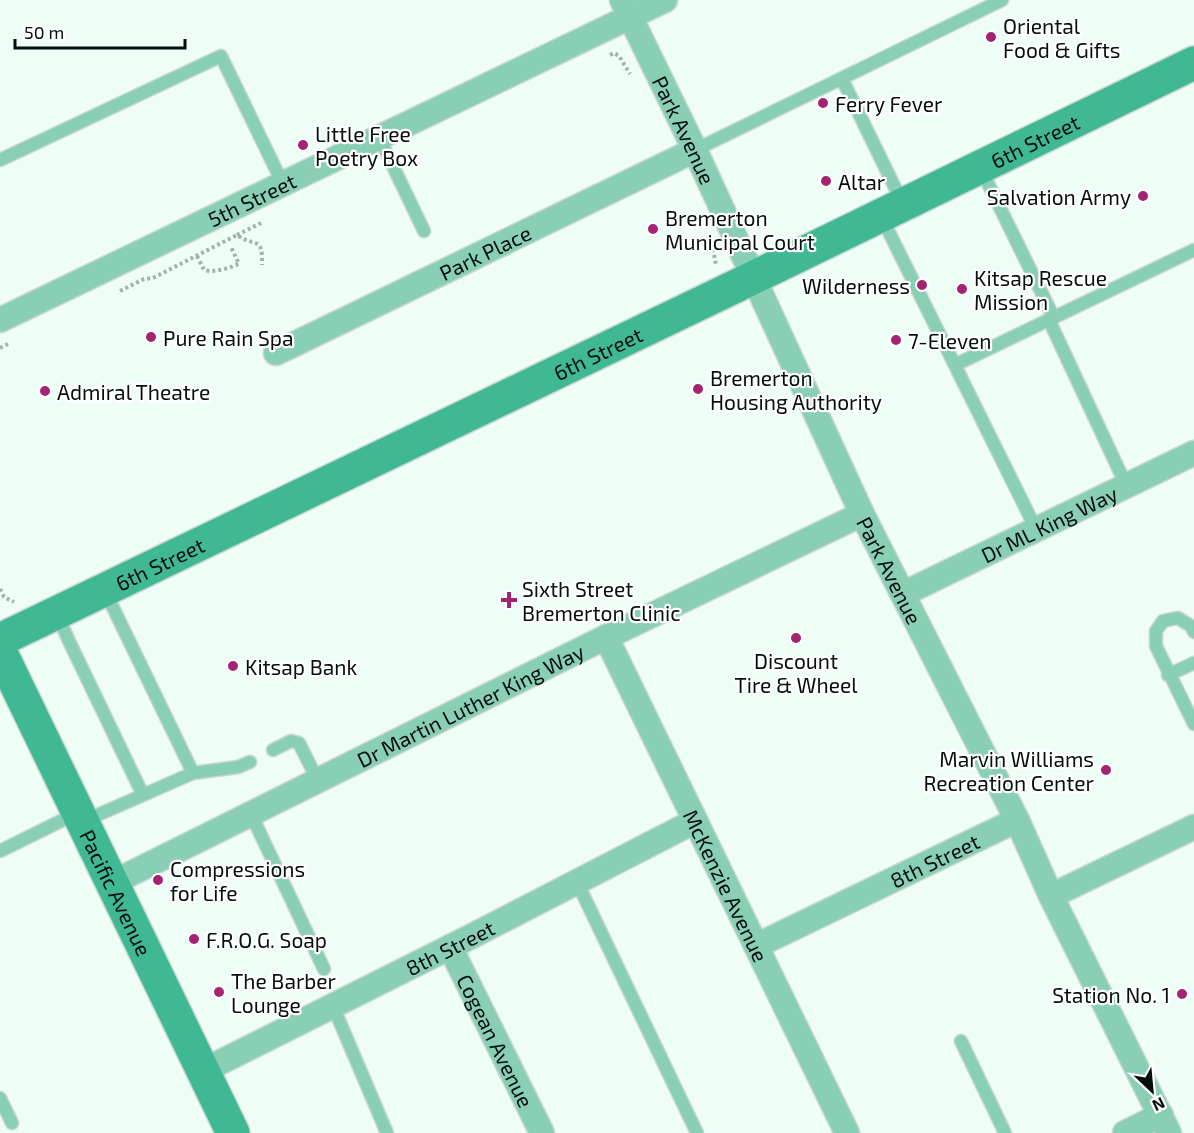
<svg xmlns="http://www.w3.org/2000/svg" width="1194" height="1133" font-family="'Exo 2',sans-serif">
<rect width="100%" height="100%" fill="#eefef7"/>
<g fill="none" stroke-linecap="round" stroke-linejoin="round">
<defs>
<path id="lane" d="M842,79L903,204
M379,137L424,231
M695,150L1002,0
M0,160L221,56L283,184
M981,169L1054,318
M881,216L1036,529
M1049,320L1126,485
M955,365L1194,250
M105,591L193,773
M57,613L68,639L143,795
M1194,632L1191,626L1178,618L1163,621L1156,631V646L1194,724
M1168,675L1194,663
M273,750L291,741L299,743L318,781
M251,814L324,969
M84,821L193,773L238,767L250,762
M0,851L77,813
M577,882L697,1133
M333,1006L387,1133
M961,1041L1005,1133
M0,1098L12,1123"/>
<g id="street">
<path id="s1" d="M622,0L695,150L862,514L1017,820L1051,896L1169,1133"/>
<path id="s2" d="M0,320L665,0"/>
<path id="s3" d="M276,353L695,150"/>
<path id="s4" d="M903,594L1194,453"/>
<path id="s5" d="M606,637L847,1133"/>
<path id="s6" d="M112,883L596,642L862,514"/>
<path d="M1051,896L1194,827"/>
<path id="s7" d="M756,946L1017,820"/>
<path id="s8" d="M450,947L542,1133"/>
<path id="s9" d="M203,1071L474,935L695,821"/>
<path d="M1125,1133L1161,1115"/>
</g>
<g id="secondary">
<path id="s10" d="M0,640L730,289L1194,63"/>
<path id="s11" d="M0,651L233,1133"/>
</g>
</defs>
<use href="#lane" stroke="#c9d8d1" stroke-width="15"/>
<use href="#street" stroke="#c9d8d1" stroke-width="27"/>
<use href="#secondary" stroke="#c9d8d1" stroke-width="36"/>
<path stroke="#a5b2ac" stroke-width="4" stroke-dasharray="3 3" stroke-linecap="butt" d="M610,55L614,53L619,56L630,74
M237,235L263,222
M713,249L716,265
M197,256L204,270C216,273 228,268 239,264L231,247
M120,291L144,279L153,278L237,235C255,248 263,235 262,265
M0,348L10,343
M0,589L4,597L14,602"/>
<use href="#lane" stroke="#89cfb5" stroke-width="12"/>
<use href="#street" stroke="#89cfb5" stroke-width="24"/>
<use href="#secondary" stroke="#3fb893" stroke-width="33"/>
</g>
<g fill="#a52472" stroke="#fff" stroke-width="2">
<circle cx="991" cy="37" r="6"/>
<circle cx="823" cy="103" r="6"/>
<circle cx="303" cy="145" r="6"/>
<circle cx="826" cy="181" r="6"/>
<circle cx="1143" cy="196" r="6"/>
<circle cx="653" cy="229" r="6"/>
<circle cx="922" cy="285" r="6"/>
<circle cx="962" cy="289" r="6"/>
<circle cx="151" cy="337" r="6"/>
<circle cx="896" cy="340" r="6"/>
<circle cx="698" cy="389" r="6"/>
<circle cx="45" cy="391" r="6"/>
<path d="M506 591h6v6h6v6h-6v6h-6v-6h-6v-6h6z"/>
<circle cx="796" cy="638" r="6"/>
<circle cx="233" cy="666" r="6"/>
<circle cx="1106" cy="770" r="6"/>
<circle cx="158" cy="880" r="6"/>
<circle cx="194" cy="939" r="6"/>
<circle cx="219" cy="992" r="6"/>
<circle cx="1182" cy="994" r="6"/>
</g>
<g text-anchor="middle" dominant-baseline="central" stroke-width="4.5" stroke-linejoin="round" paint-order="stroke">
<g font-size="21" fill="#050e0a" stroke="#fff" text-anchor="start">
<text x="1003" y="25">Oriental<tspan x="1003" dy="24">Food &amp; Gifts</tspan></text>
<text x="835" y="103">Ferry Fever</text>
<text x="315" y="133">Little Free<tspan x="315" dy="24">Poetry Box</tspan></text>
<text x="838" y="181">Altar</text>
<text x="1131" y="196" text-anchor="end">Salvation Army</text>
<text x="665" y="217">Bremerton<tspan x="665" dy="24">Municipal Court</tspan></text>
<text x="974" y="277">Kitsap Rescue<tspan x="974" dy="24">Mission</tspan></text>
<text x="910" y="285" text-anchor="end">Wilderness</text>
<text x="163" y="337">Pure Rain Spa</text>
<text x="908" y="340">7-Eleven</text>
<text x="710" y="377">Bremerton<tspan x="710" dy="24">Housing Authority</tspan></text>
<text x="57" y="391">Admiral Theatre</text>
<text x="522" y="588">Sixth Street<tspan x="522" dy="24">Bremerton Clinic</tspan></text>
<text x="796" y="660" text-anchor="middle">Discount<tspan x="796" dy="24">Tire &amp; Wheel</tspan></text>
<text x="245" y="666">Kitsap Bank</text>
<text x="1094" y="758" text-anchor="end">Marvin Williams<tspan x="1094" dy="24">Recreation Center</tspan></text>
<text x="170" y="868">Compressions<tspan x="170" dy="24">for Life</tspan></text>
<text x="206" y="939">F.R.O.G. Soap</text>
<text x="231" y="980">The Barber<tspan x="231" dy="24">Lounge</tspan></text>
<text x="1170" y="994" text-anchor="end">Station No. 1</text>
</g>
<g font-size="21" fill="#050e0a" stroke="#fff">
<text stroke="none"><textPath href="#s1" startOffset="144">Park Avenue</textPath></text>
<text stroke="none"><textPath href="#s10" startOffset="1149">6th Street</textPath></text>
<text stroke="none"><textPath href="#s2" startOffset="279">5th Street</textPath></text>
<text stroke="none"><textPath href="#s3" startOffset="232">Park Place</textPath></text>
<text stroke="none"><textPath href="#s10" startOffset="663">6th Street</textPath></text>
<text stroke="none"><textPath href="#s4" startOffset="162">Dr ML King Way</textPath></text>
<text stroke="none"><textPath href="#s10" startOffset="177">6th Street</textPath></text>
<text stroke="none"><textPath href="#s1" startOffset="630">Park Avenue</textPath></text>
<text stroke="none"><textPath href="#s6" startOffset="400">Dr Martin Luther King Way</textPath></text>
<text stroke="none"><textPath href="#s7" startOffset="198">8th Street</textPath></text>
<text stroke="none"><textPath href="#s5" startOffset="276">McKenzie Avenue</textPath></text>
<text stroke="none"><textPath href="#s11" startOffset="268">Pacific Avenue</textPath></text>
<text stroke="none"><textPath href="#s9" startOffset="276">8th Street</textPath></text>
<text stroke="none"><textPath href="#s8" startOffset="104">Cogean Avenue</textPath></text>
</g>
</g>
<g transform="translate(1152 1091) rotate(154)" stroke="#ffffff" stroke-width="4.5" paint-order="stroke">
<path d="M0-4.5L10 22L0 15L-10 22Z" fill="#050e0a"/>
<text y="-9" font-size="16" font-weight="bold" text-anchor="middle" fill="#050e0a">N</text>
</g>
<path d="M15 39v9h170v-9" fill="none" stroke="#050e0a" stroke-width="3"/>
<text x="24" y="39" font-size="18" fill="#050e0a" stroke="#ffffff" stroke-width="4.5" paint-order="stroke">50 m</text>
</svg>
